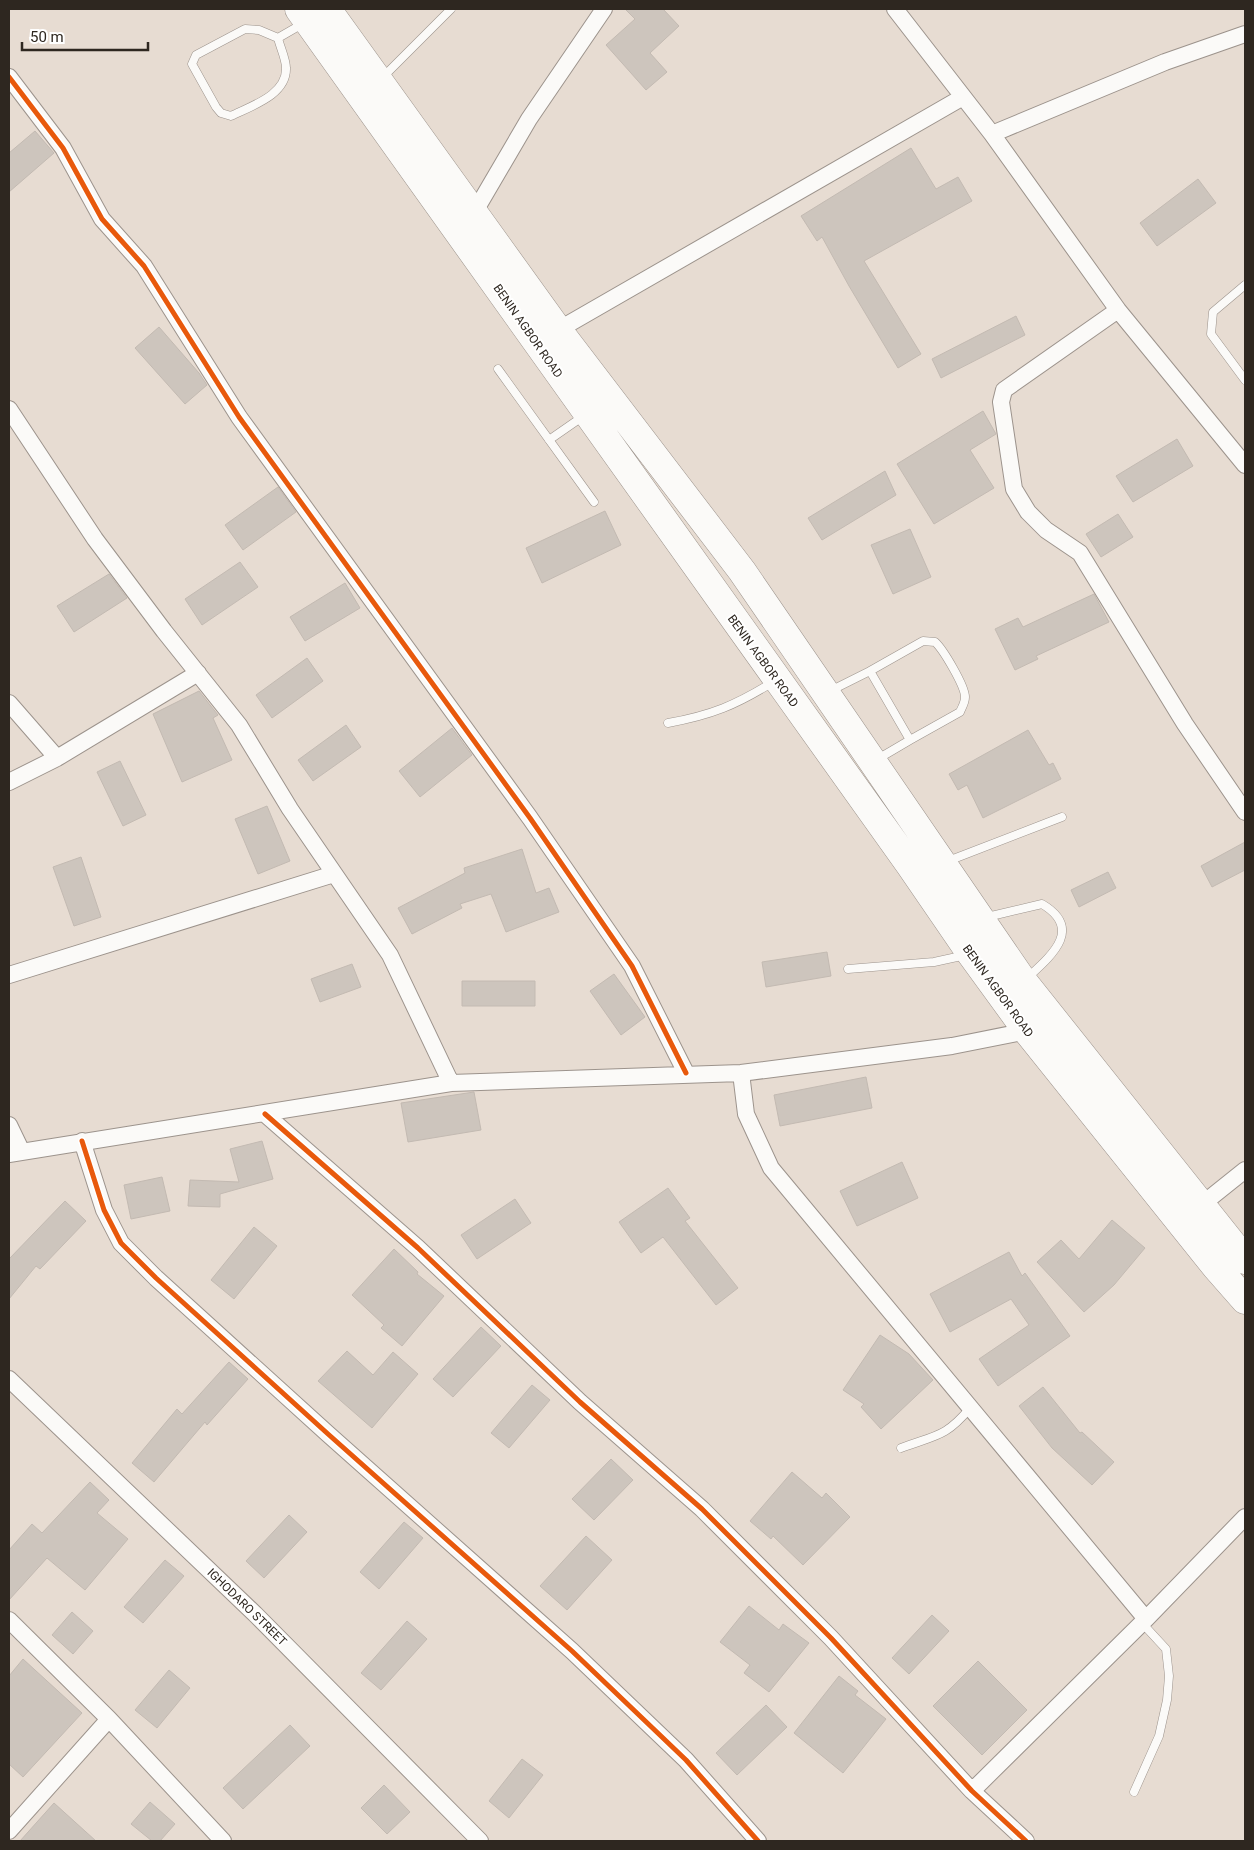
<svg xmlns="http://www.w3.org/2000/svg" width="1254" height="1850" font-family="Roboto,sans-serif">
<rect width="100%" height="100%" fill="#e7dcd2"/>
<path fill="#cdc5bd" stroke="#c3bab2" d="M625,9H663L679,26L650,53L667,72L646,90L606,45L635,19Z
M35,131L54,153L9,192V153Z
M911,148L936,189L958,177L972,201L864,261L921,354L898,368L849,286L822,237L817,241L801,216Z
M1198,179L1216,203L1157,246L1140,223Z
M1016,316L1025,335L941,378L932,359Z
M159,327L199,373L207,385L185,404L135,348Z
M983,411L996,434L970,450L994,488L934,524L897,464Z
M1177,439L1193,466L1133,502L1116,476Z
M885,471L896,495L822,540L808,518Z
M278,487L296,512L243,550L225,525Z
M605,511L621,545L542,583L526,548Z
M1118,514L1133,537L1101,557L1086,534Z
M910,529L931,577L893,594L871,545Z
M240,562L258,587L202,625L185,599Z
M109,574L127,598L74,632L57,606Z
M345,583L360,608L305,641L290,617Z
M1094,594L1109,622L1036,656L1038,659L1015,670L995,629L1018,618L1023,627Z
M307,658L323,681L272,718L256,695Z
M199,691L218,715L213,718L232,760L182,782L153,714Z
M346,725L361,747L313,781L298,760Z
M452,728L472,755L420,797L399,771Z
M1028,730L1049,765L1053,763L1061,779L983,818L967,785L958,790L949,774Z
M120,761L146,815L123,826L97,772Z
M267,806L290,861L258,874L235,819Z
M1245,842V870L1212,887L1201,866Z
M522,849L536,893L549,888L559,912L506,932L491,894L460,904L462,908L412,934L398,908L465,873L464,868Z
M81,857L101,917L74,926L53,867Z
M1108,872L1116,888L1079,907L1071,890Z
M827,952L831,976L766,987L762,962Z
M352,964L361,987L320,1002L311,979Z
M614,974L645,1017L621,1035L590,991Z
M462,981H535V1006H462Z
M866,1077L872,1108L780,1126L774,1095Z
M474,1092L481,1130L408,1142L401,1103Z
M262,1141L273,1179L220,1194V1207L188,1206L190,1180L239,1182L230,1149Z
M902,1162L918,1198L857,1226L840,1191Z
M162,1177L170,1211L131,1219L124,1185Z
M668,1188L690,1218L685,1221L738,1288L716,1305L663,1237L641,1253L619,1222Z
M515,1199L531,1223L477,1259L461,1235Z
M65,1201L86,1221L40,1269L36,1266L9,1299V1259Z
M1112,1220L1145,1248L1114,1285L1084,1312L1037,1262L1061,1240L1079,1259Z
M254,1227L277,1246L234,1299L211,1280Z
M394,1249L418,1272L417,1274L444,1296L402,1346L381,1328L384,1325L352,1295Z
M1009,1252L1022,1276L1025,1273L1070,1336L998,1386L979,1359L1029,1325L1011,1299L950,1332L930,1294Z
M481,1327L501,1346L453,1397L433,1379Z
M880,1335L909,1354L933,1380L881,1429L861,1407L864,1404L843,1390Z
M347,1351L373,1375L393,1352L418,1374L372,1428L318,1381Z
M229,1362L248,1379L207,1425L205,1422L154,1482L132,1463L177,1409L182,1414Z
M532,1385L550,1400L509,1448L491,1433Z
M1043,1387L1080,1433L1082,1432L1114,1462L1092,1485L1052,1448L1019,1406Z
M611,1459L633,1480L594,1520L572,1499Z
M792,1472L822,1498L826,1493L850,1517L803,1565L773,1536L771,1539L750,1521Z
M90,1482L109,1500L97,1513L128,1539L85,1590L47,1558L9,1600V1550L32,1524L42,1533Z
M289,1515L307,1532L264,1578L246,1561Z
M404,1522L423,1538L379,1589L360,1572Z
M586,1536L612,1560L567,1610L540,1586Z
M165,1560L184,1576L143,1623L124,1607Z
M749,1606L779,1630L783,1624L809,1643L769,1692L744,1673L750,1665L720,1642Z
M72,1612L93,1631L73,1654L52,1635Z
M932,1615L949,1631L909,1674L892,1658Z
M407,1621L427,1639L381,1690L361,1673Z
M23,1659L82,1713L23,1777L9,1764V1676Z
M978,1661L1027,1710L982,1755L933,1706Z
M169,1670L190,1688L157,1728L135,1710Z
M839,1676L858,1691L855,1695L886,1719L843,1773L794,1733Z
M766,1705L787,1727L737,1775L716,1753Z
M290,1725L310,1746L243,1809L223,1788Z
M522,1759L543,1775L509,1818L489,1801Z
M384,1785L410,1812L387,1834L361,1808Z
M150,1802L175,1824L160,1841H152L131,1824Z
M54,1803L96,1841H20Z"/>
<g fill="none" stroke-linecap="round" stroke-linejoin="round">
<defs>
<path id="service" d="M245,29L259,30L278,38C280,47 286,59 286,68C287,95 251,106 231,116L221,113L216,107L192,64L196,55Z
M278,38L304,23
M382,78L451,9
M1245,285L1213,312L1211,334L1245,380
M498,369L594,502
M549,440L585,415
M870,671L923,641L935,642C943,649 965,686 965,697C965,703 962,707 960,712L910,740
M830,691L870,671L910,740L876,760
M668,723C712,715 736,705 773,682
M948,861L1062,817
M987,917L1042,904C1084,929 1051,956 1027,978
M848,969L934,962L966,955
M901,1448C935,1435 945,1438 970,1408
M1134,1792L1159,1736L1167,1700L1169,1676L1166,1649L1142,1623"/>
<path id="minor" d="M895,9L992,134L1118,310L1245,465
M9,77L63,148L102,219L144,266L239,417L530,818L632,966L686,1073
M992,134L1165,62L1245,34
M474,213L529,119L604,9
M1118,310L1004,390L1001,402L1014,489L1028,512L1046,530L1080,553L1185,724L1245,812
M558,330L963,97
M9,409L95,539L164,631L239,725L290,809L390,955L451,1083
M9,703L57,758
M9,782L57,758L198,673
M9,975L334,874
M741,1073L746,1114L771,1168L1146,1619
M265,1114L418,1248L580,1402L702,1509L831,1638L972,1791L1026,1841
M9,1125L22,1152
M82,1141L104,1210L121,1243L156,1278L328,1434L572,1651L686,1760L758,1841
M9,1154L451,1083L741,1073L952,1046L1027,1031
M1200,1206L1245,1170
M9,1379L255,1614L480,1841
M9,1620L109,1719L223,1841
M972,1791L1146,1619L1245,1517
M9,1831L109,1719"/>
<path id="trunk" d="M299,9L910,865L971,954L1027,1031L1216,1267L1245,1300
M327,9L558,330L742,571L1023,981L1245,1260"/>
</defs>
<use href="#service" stroke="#9c938c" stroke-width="9"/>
<use href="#minor" stroke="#9c938c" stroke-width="18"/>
<use href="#trunk" stroke="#9c938c" stroke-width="29"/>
<use href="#service" stroke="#fbfaf8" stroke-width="8"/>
<use href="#minor" stroke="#fbfaf8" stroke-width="16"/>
<use href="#trunk" stroke="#fbfaf8" stroke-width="28"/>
<defs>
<path id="cycleway" d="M9,77L63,148L102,219L144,266L239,417L530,818L632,966L686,1073
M265,1114L418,1248L580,1402L702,1509L831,1638L972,1791L1026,1841
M82,1141L104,1210L121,1243L156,1278L328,1434L572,1651L686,1760L758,1841"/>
</defs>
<use href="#cycleway" stroke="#fff" stroke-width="8"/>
<use href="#cycleway" stroke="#e8590c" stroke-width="5"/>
</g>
<g text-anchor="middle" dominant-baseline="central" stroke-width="4" stroke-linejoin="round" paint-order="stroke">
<g font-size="12" fill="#2e2720" stroke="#fff">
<text transform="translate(528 331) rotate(55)">BENIN AGBOR ROAD</text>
<text transform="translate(763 661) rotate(54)">BENIN AGBOR ROAD</text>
<text transform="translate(998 991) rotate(54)">BENIN AGBOR ROAD</text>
<text transform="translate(247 1607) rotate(44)">IGHODARO STREET</text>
</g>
</g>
<rect width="1254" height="1850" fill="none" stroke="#2e2720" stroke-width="20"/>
<path d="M22 42v8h126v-8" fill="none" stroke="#2e2720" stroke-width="2.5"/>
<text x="30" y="42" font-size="15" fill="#2e2720" stroke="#ffffff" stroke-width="4" paint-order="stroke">50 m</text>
</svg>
